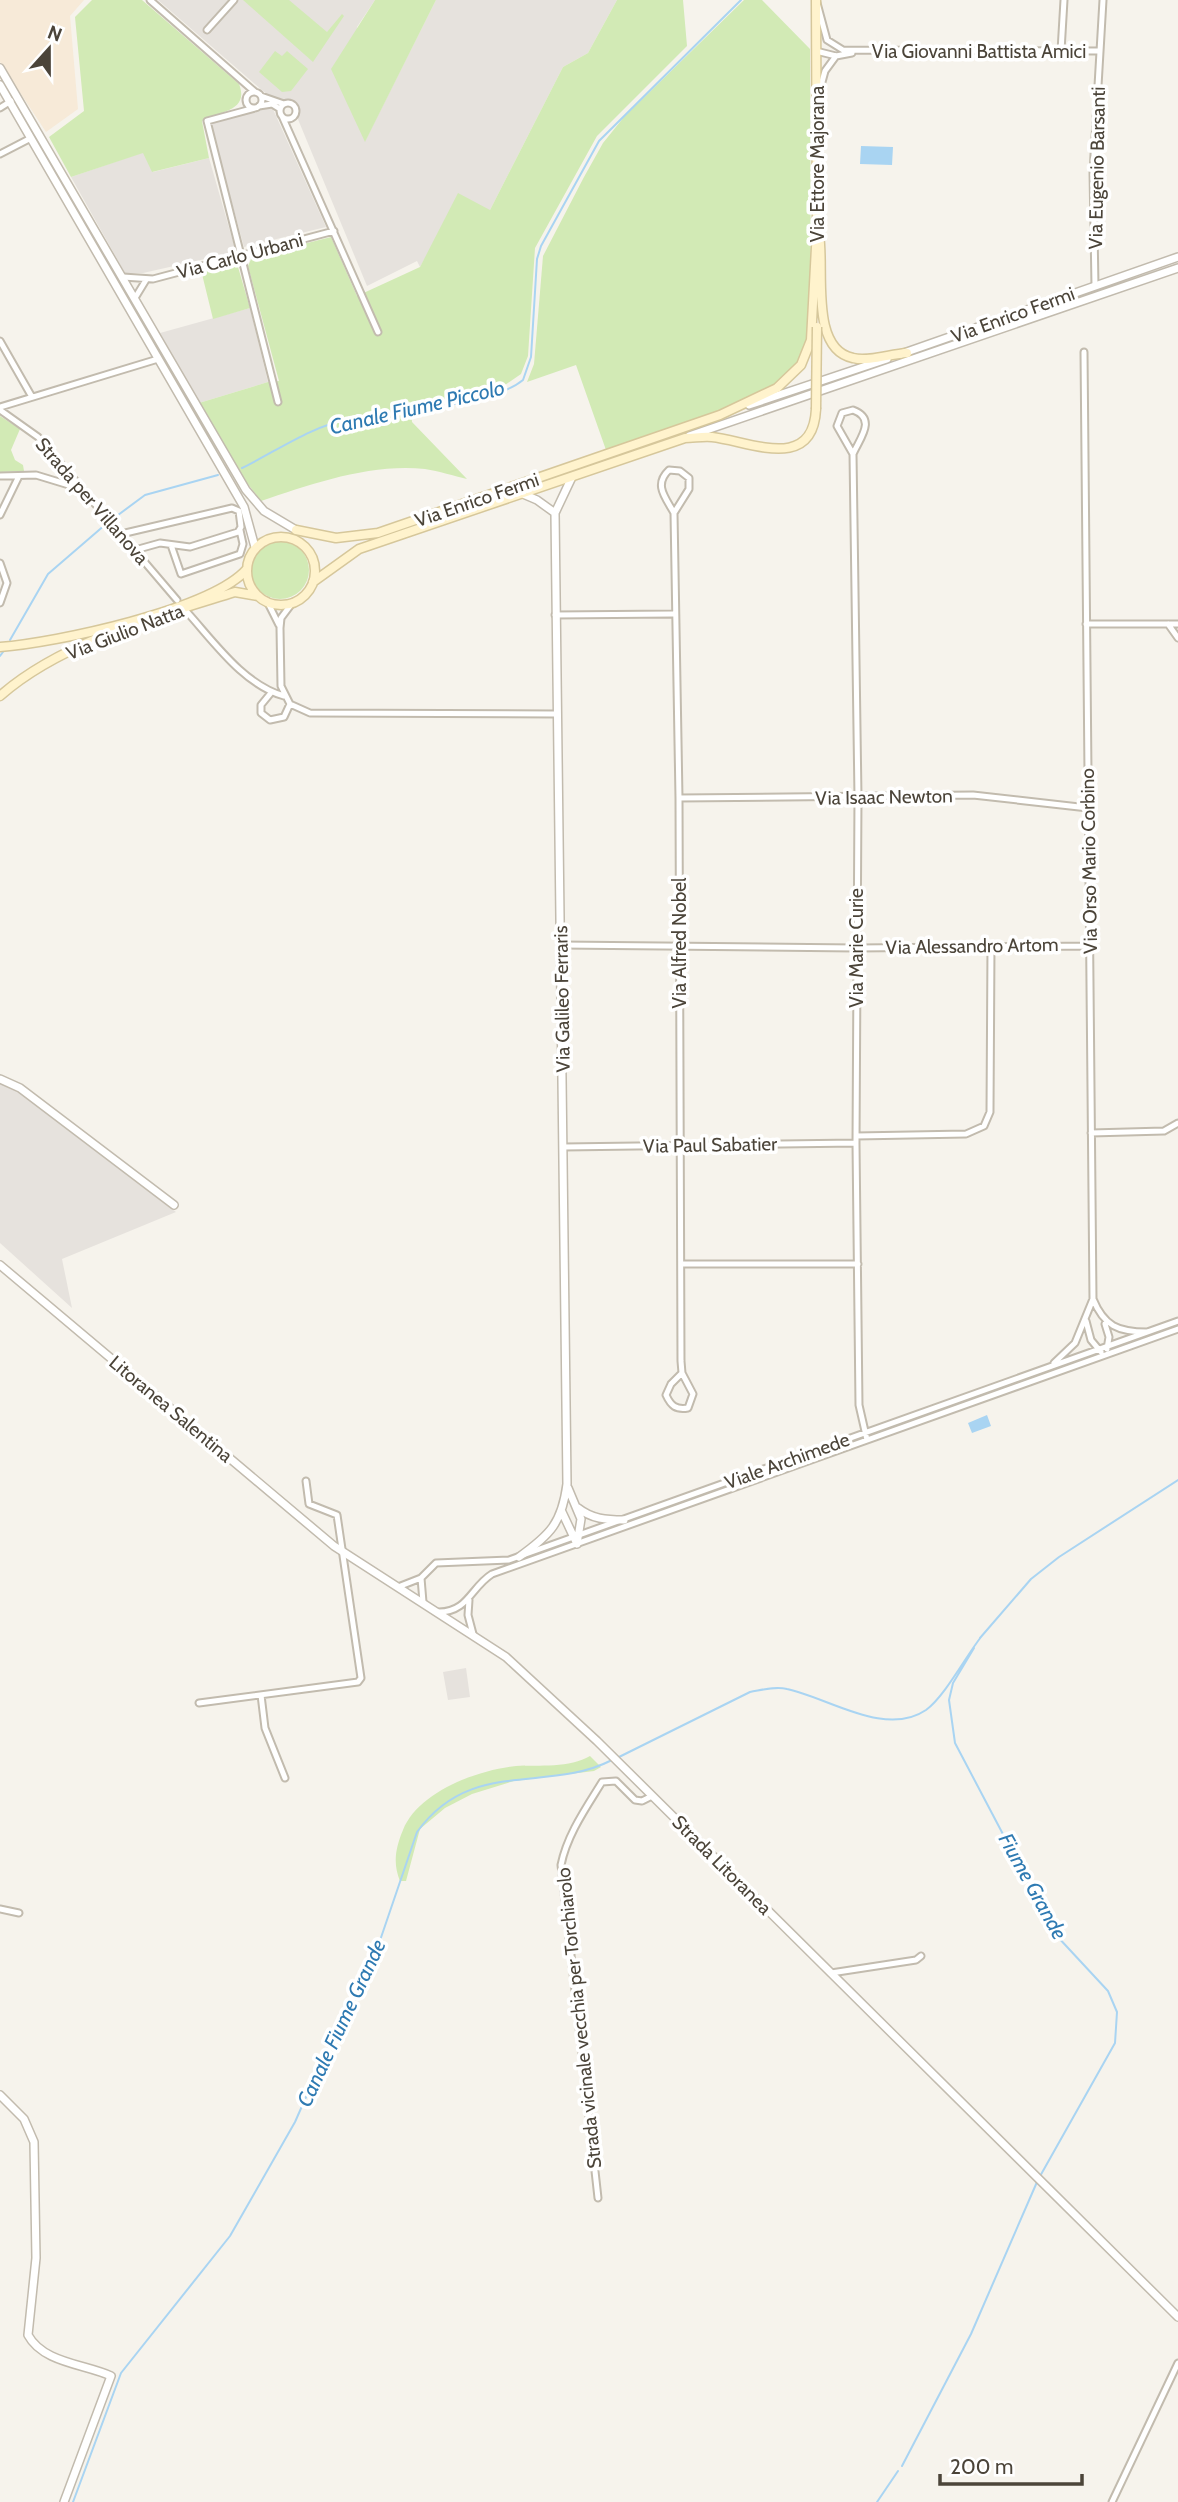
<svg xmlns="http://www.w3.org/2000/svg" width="1178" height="2502" font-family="Cabin,sans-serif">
<rect width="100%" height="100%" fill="#f6f3ec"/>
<path fill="#f7ead8" d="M0,0H84L70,16L78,109L46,132L0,62Z"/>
<path fill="#e6e2dd" d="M158,0H375L357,27L365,141L436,0H617L588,53L563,67L490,210L431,248L420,267L417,261L367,286L290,100L270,97Z
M272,107L326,227L244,247L210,123Z
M144,152L153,172L209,158L236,252L143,273H125L71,177Z
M250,308L268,382L199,403L160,333Z
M0,1083L19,1091L176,1212L62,1259L72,1308L0,1243Z
M466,1668L470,1697L448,1700L443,1672Z"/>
<path fill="#d2eab5" d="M92,0H142L239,84C250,112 218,111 202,121L209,158L152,172L143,153L71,177L49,137L84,111L75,17Z
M243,0H289L327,32L342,14L344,16L313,62Z
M375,0H436L365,142L331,69Z
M617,0H683L687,46L597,136L535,248L528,356L521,374L505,385L483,392L411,405L412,422L467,479C454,476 439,471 425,469C371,463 311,484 261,501L244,479L199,403L268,382L279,381L248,266L252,257L331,237L357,296L420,267L458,193L490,210L563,67L588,53Z
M744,0H762L810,49L811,325L806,352L788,377L765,391L722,410L606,450L576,365L527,382L534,364L543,256L584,177L603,143L624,117Z
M275,51L282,56L287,51L308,69L291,91L282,92L259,72Z
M230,263L238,267L250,308L213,319L201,270Z
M0,416L20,429L11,450L15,460L23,465L24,471L0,472Z
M251 570a29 29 0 1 1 58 0a29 29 0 1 1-58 0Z
M590,1756L601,1767L594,1771L514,1781L472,1794L445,1808L420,1829L406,1881H400C393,1864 395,1849 403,1830C418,1792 477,1770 516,1766C539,1765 570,1768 590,1756Z"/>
<path fill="#a9d4f2" d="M861,146L893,147L892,165L860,164Z
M987,1415L991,1426L972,1433L968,1423Z"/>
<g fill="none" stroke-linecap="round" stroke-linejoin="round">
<path stroke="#a9d4f2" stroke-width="2" d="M242,468C277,451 311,426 350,419C391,412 492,406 523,380L531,357L537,259L541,246L599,141L741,0
M114,518L145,495L218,475
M10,640L48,574L106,524
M0,656L3,652
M980,1638L1031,1579L1059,1557L1178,1480
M974,1648L953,1683L949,1700L955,1743L1056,1935L1108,1991L1117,2012L1115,2043L1039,2178
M617,1758L750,1692C762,1690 775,1686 787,1689C827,1697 885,1738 926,1710C945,1696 966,1656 981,1637
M902,2466L971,2334L1037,2182
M73,2502L121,2373L230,2236L295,2122L336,2029L350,2009L373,1961L417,1832C471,1757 546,1794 612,1760
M877,2502L898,2471"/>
<defs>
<path id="minor" d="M150,0L255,92
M817,3L827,40L843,50L1100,51
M207,30L234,0
M816,51L836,56L852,53
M1061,51L1064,0
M246 100a8 8 0 1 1 16 0a8 8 0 1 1-16 0Z
M819,93L825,71L836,56
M261,96L284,104
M280 111a8 8 0 1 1 16 0a8 8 0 1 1-16 0Z
M259,106L272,104L280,109
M0,108L11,101
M255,108L207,121L278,402
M282,116L378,332
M0,154L31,138
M123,277L153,279L334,231
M1095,286L1093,172L1103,0
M135,298L146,280
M0,341L32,397
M1084,352L1093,1299C1104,1326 1118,1332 1147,1332
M0,407L158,359
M0,410L38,437L177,600
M853,454L837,426L842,413L853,410C877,419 860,438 853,454L858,797L856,1143L859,1405L867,1440
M0,476L36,475L82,489
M674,513C666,498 653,485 669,470L680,471L689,478V489L674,513L679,798L681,1361L682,1373L693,1394L688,1408C676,1410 671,1406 666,1395L671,1384L682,1373
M0,515L19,476
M121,534L232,508L239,511L241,527L238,532L190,547L160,543L135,550
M171,545L181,574L240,554L243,544L240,530
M0,563L7,583L0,603
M267,601L279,625
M293,602L281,618L280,628L281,686L290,704L310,713L556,714
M187,612C214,642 244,685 284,696
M555,615L673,614
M1086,624H1178
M1168,624L1178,638
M270,694L261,705V713L270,720L284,717L290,704
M679,798L973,795L1088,808
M561,945L856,948L1090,946
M1091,1133L1164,1131L1178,1123
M856,1136L966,1134L984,1126L990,1112L991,946
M564,1147L856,1143
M682,1264H858
M1086,1321L1091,1340L1101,1352
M1105,1324L1109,1337L1107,1349
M1054,1363L1075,1343L1093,1299
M398,1587L421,1578
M469,1600L468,1615L473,1634
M423,1602L421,1578L436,1563L509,1560L1178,1321
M439,1612C468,1612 471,1587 492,1574L1178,1329
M261,1695L265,1728L285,1778
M199,1703L358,1682L361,1678L337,1515L309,1504L306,1481
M0,1909L19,1913
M831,1973L916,1960L921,1956
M598,2198L561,1865C567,1835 586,1808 602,1782L616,1781L635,1800L642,1801L652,1796
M1112,2502L1178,2363"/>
<path id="tertiary" d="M0,68L246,490L264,511L296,530
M0,85L244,507L255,547
M901,354L1178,257
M749,405L887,359
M689,436L1178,268
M523,494L537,500L555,513
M0,1079L20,1088L174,1205
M0,1265L334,1546L506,1657L597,1741L1178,2317
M568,1488L581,1519L577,1544
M578,1508C592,1519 606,1520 624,1520
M562,1512L577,1544
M519,1557C550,1535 562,1523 567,1484L555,513L572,477
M0,2095L24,2119L34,2142L36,2258L28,2335C43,2363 85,2364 111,2376L64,2502"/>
<path id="secondary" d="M816,0L817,233
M819,235C825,269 809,349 853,358C869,362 890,354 907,353
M296,530L336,538L378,533L720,415L777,388L801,365L811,340L817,229
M247 571a34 34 0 1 1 68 0a34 34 0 1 1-68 0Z
M313,582L359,549L685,438C694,438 703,436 712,437C749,441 813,473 816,409
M0,647C55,643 211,610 247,569
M0,696C61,642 158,616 235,592L258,596"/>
</defs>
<use href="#minor" stroke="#c2bbae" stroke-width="9"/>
<use href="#tertiary" stroke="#c2bbae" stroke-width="10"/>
<use href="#secondary" stroke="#d6c79b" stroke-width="11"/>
<use href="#minor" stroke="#fff" stroke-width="5"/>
<use href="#tertiary" stroke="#fff" stroke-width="7"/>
<use href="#secondary" stroke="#fff3cd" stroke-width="8"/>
<defs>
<path id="secondary-bridge" d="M816,409L817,327"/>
</defs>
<use href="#secondary-bridge" stroke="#d6c79b" stroke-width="11" stroke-linecap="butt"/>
<use href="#secondary-bridge" stroke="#fff3cd" stroke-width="8"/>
</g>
<g text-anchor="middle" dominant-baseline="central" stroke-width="7" stroke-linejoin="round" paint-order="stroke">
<g font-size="19" fill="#4b4439" stroke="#fff">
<text x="979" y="51">Via Giovanni Battista Amici</text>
<text transform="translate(817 164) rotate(-90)">Via Ettore Majorana</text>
<text transform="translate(1097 168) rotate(-89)">Via Eugenio Barsanti</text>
<text transform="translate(240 256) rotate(-15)">Via Carlo Urbani</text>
<text transform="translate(1013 315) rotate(-20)">Via Enrico Fermi</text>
<text transform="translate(477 500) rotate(-19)">Via Enrico Fermi</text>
<text transform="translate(92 501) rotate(49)">Strada per Villanova</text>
<text transform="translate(125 632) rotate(-21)">Via Giulio Natta</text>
<text transform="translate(884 797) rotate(-1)">Via Isaac Newton</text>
<text transform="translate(1089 861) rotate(-91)">Via Orso Mario Corbino</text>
<text transform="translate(679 943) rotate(-90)">Via Alfred Nobel</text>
<text transform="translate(972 946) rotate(-1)">Via Alessandro Artom</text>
<text transform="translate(856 948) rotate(-90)">Via Marie Curie</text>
<text transform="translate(562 999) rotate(-91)">Via Galileo Ferraris</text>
<text transform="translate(710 1145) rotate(-1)">Via Paul Sabatier</text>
<text transform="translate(171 1409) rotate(40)">Litoranea Salentina</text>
<text transform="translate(787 1461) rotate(-20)">Viale Archimede</text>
<text transform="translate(722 1865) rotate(45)">Strada Litoranea</text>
<text transform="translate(579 2018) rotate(-96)">Strada vicinale vecchia per Torchiarolo</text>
</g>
<g font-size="21" font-style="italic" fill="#2e7ab2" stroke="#fff">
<text transform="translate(417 407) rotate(-13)">Canale Fiume Piccolo</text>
<text transform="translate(1033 1886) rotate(61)">Fiume Grande</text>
<text transform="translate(341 2023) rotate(-65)">Canale Fiume Grande</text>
</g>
</g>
<g transform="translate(49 49) rotate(21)" stroke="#ffffff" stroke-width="5" paint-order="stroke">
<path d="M0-5L12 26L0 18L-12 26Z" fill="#4b4439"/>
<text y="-10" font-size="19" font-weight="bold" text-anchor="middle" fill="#4b4439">N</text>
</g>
<path d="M940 2474v10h142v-10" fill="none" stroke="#4b4439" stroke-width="3.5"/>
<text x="950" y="2474" font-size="21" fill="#4b4439" stroke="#ffffff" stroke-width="5" paint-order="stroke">200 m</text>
</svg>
